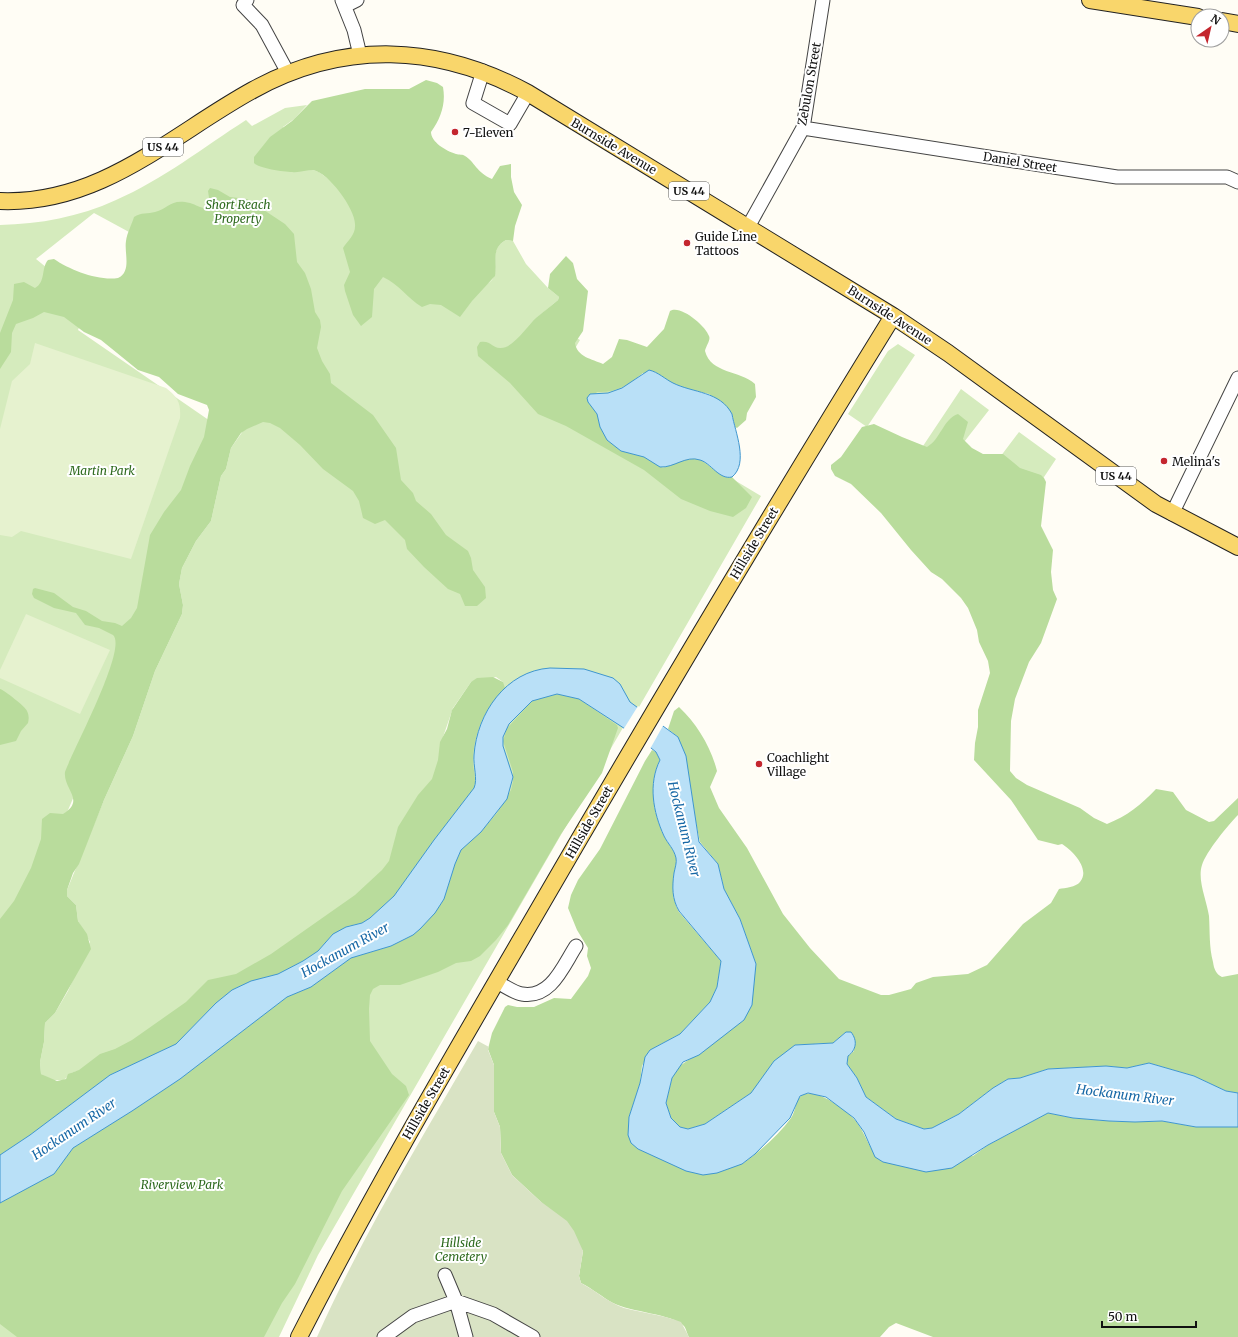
<svg xmlns="http://www.w3.org/2000/svg" width="1238" height="1337" font-family="Merriweather,serif">
<rect width="100%" height="100%" fill="#fffdf5"/>
<path fill="#d5ebbd" fill-rule="evenodd" d="M307,105L294,119L283,127L313,170L319,172L471,287C476,286 484,286 487,284C506,273 484,252 506,240L513,241L526,264L548,288L559,297L558,300L539,316L580,340L551,389L630,370L659,435L761,496L635,714L632,712L318,1255L279,1337H0V1143L77,1071L71,1073L64,1080H52L41,1074L40,1062L44,1042L45,1023L55,1013L68,991L90,942L78,921L76,905L67,896V890L104,800L133,736L155,671L182,614L183,605L179,584L182,568L196,541L211,521L221,476L226,469L231,448L243,431L282,315L94,213L36,259L85,299V313L78,330L229,434L0,969V225C40,224 79,217 116,200C162,180 204,147 246,120L252,126L285,108ZM496,677L503,682L443,737L453,708L471,682Z
M898,344L915,355L867,427L848,414L888,351Z
M961,389L989,410L936,478L913,461Z
M1019,432L1056,459L984,567L939,538Z"/>
<path fill="#b9dc9c" d="M426,80L437,83L443,87C446,104 441,118 431,132C431,142 446,151 456,154C459,155 463,154 465,156C474,161 477,173 492,179L500,166L511,164V177L514,192L522,205L515,226L513,241L506,240C490,249 498,261 495,276L472,301L460,317L441,305L430,304L422,307C407,298 399,284 383,277L374,289L372,317L361,326L353,315L345,291L344,285L350,272L343,248C348,240 356,235 355,224C355,209 329,173 313,170C306,170 299,173 292,172C284,172 258,168 254,163V157L270,137L292,121L312,101L365,89H409Z
M210,188L218,190L230,197L247,199L285,224L294,234L297,262L305,273L311,289L315,312L320,320L321,327L317,348L322,361L330,374L331,383L373,415L396,448L401,480L413,493L416,501L431,514L446,535L468,551L471,558L473,570L485,587L486,598L477,606H465L460,594L448,589L424,567L407,549L405,540L385,520L375,524L363,518L359,501L353,491L323,469L300,445L280,428L270,423L263,422L247,429L241,433L231,448L226,469L221,476L211,521L196,541L182,568L179,584L183,605L182,614L155,671L133,736L104,800L79,864L73,873L67,890V896L76,905L78,921L87,934L91,949L55,1013L45,1023L44,1042L40,1062L41,1074L57,1081L66,1079L68,1074L79,1070L100,1054L115,1049L132,1040L186,1002L208,980L236,974L271,954L355,895L382,870L389,861L398,827L418,795L432,779L438,760L440,742L447,729L452,710L471,682L477,678L493,677L503,682L505,688C485,708 474,732 473,761C473,770 477,780 474,788L434,840L394,896L370,918L362,923L348,926L330,937L318,951L303,961L278,974L251,981L232,990L216,1003L176,1044L110,1075L30,1135L0,1155V919L14,901L31,868L41,839L42,819L50,813L63,814C86,800 63,789 65,772C72,752 128,648 113,635L99,628L85,625L76,613L54,608L34,598L32,594L33,589L35,588L54,593L73,607L86,611L102,621L115,623L122,626L131,618L137,608L150,535L164,512L181,490L190,466L204,437L209,410L207,405L178,394L159,377L138,370L101,340L84,332L64,317L44,312L33,318L16,324L12,333L11,352L0,369V333L13,300L14,284L24,282L35,288C46,282 41,268 48,260L54,259C70,270 98,281 118,278C132,271 124,253 126,241C127,233 132,224 134,217C141,212 148,214 155,212C169,208 171,198 190,203C197,205 201,209 208,208L210,204L208,191Z
M566,256L573,263L577,279L588,291L583,331L575,343C577,357 592,359 603,364L612,357L619,339L627,340L647,347L664,329L670,311C680,304 706,326 709,336C711,340 706,346 705,351C711,374 740,370 755,384L756,397L747,413L746,420L737,428L735,427L732,414L709,394L687,389L643,373C629,385 616,393 597,392L588,402L597,414L600,427L607,440L621,451L644,457L663,468L684,460L694,459L701,460L721,475L732,477L752,497L746,508L733,517L710,511L681,499L644,470L566,426L538,414L510,383L478,356L477,347L480,342C491,340 492,348 500,348C513,349 528,325 536,318C543,312 551,306 558,300L559,297L548,288L550,274Z
M958,414L968,422L963,439L972,448L983,454H1003L1020,468L1041,475L1044,478L1046,482L1041,526L1053,550L1051,572L1053,590L1057,599L1041,643L1029,662L1015,699L1011,721L1010,771L1016,778L1027,785L1080,808L1094,818L1107,824C1127,816 1141,805 1156,789L1173,792L1186,810L1209,822L1214,821L1238,798V815C1228,825 1206,852 1202,865C1197,880 1207,901 1209,916C1210,932 1209,947 1213,962C1214,969 1216,974 1222,977L1238,974V1093L1226,1091L1194,1076L1149,1063L1127,1068L1105,1066L1048,1069L1020,1078L1008,1079L993,1088L959,1114L932,1128L924,1129L896,1119L866,1097L857,1078L847,1064L848,1056L854,1051L846,1032L833,1043L795,1045L751,1093L705,1124L688,1129L680,1127L671,1118L666,1103L672,1078L677,1068L744,1020L756,964L740,919L724,889L718,864L700,842L678,737L668,729L674,711L679,707C697,724 711,747 717,771L710,787L719,808L747,848L783,914L810,948L839,979L881,995H889L911,989L916,983L933,977L968,974L987,965L1023,924L1051,903L1059,889C1065,888 1076,887 1080,882C1091,869 1072,850 1062,844L1058,845L1038,840L1011,800L974,760L975,743L978,727V710L990,673L988,661L979,642L977,630L968,608L961,598L942,579L931,572L911,550L881,513L851,484L835,476L831,469V465L841,457L862,427L874,424L902,437L927,447C941,439 943,419 958,414Z
M0,689C4,690 26,707 27,711C29,715 29,719 28,723L21,731L16,741L0,745Z
M557,694L579,699L617,725L618,728L602,773L561,834L508,925L496,940L480,956L471,961L456,963L438,972L400,985H380L373,989L370,995L369,1009L370,1041L392,1074L406,1086L409,1095L342,1191L295,1284L282,1303L264,1337H17L0,1324V1203L54,1174L73,1148L132,1111L180,1079L287,997L311,987L351,958L391,946L413,935L420,929L435,913L444,899L455,864L461,850L481,832L497,813L511,790L513,781V772L503,741L507,728L532,701Z
M652,750L656,752L660,760C648,784 653,812 664,836C668,844 674,849 676,858C677,862 675,868 674,873C672,887 672,899 679,912L721,961L717,987L710,1002L680,1034L650,1050L642,1066L640,1083L629,1117L638,1149L646,1152L742,1164C760,1151 778,1136 791,1118C796,1111 795,1101 801,1096C814,1086 845,1109 854,1119C866,1132 869,1152 883,1162L973,1156L988,1145L1048,1113L1073,1118L1109,1121L1135,1122L1162,1121L1196,1127H1238V1337H933L896,1323L889,1327L880,1337H689C687,1334 686,1328 684,1326C673,1314 630,1312 613,1303C602,1297 593,1289 581,1283L579,1276L583,1251L540,1201L512,1175L501,1153L500,1127L494,1112V1065L488,1049L492,1033L505,1007L508,1005L517,1007H534L554,998L571,999L588,976L591,968L587,956L588,948L577,930L568,908L571,895L578,880L600,849L645,761Z"/>
<path fill="#d9e3c4" d="M478,1041L489,1047L488,1050L494,1065V1112L500,1127L501,1153L512,1175L540,1201L567,1221L574,1231L583,1251L579,1276L581,1283C596,1291 609,1303 624,1308C643,1313 663,1315 681,1322L689,1337H317C363,1234 422,1138 478,1041Z"/>
<path fill="#e6f2cf" d="M35,343L166,388C178,397 181,403 180,418L131,559L21,531L12,537L0,535V429L12,381L30,364Z
M26,614L110,650L80,714L0,678V670Z"/>
<path fill="#b9e0f7" stroke="#3f96cf" d="M649,370C658,372 665,379 673,383C693,393 720,391 732,414C735,432 749,463 732,477C719,480 711,463 700,460C686,455 674,468 660,467L644,457L621,451L607,440L600,427L597,414L588,402L587,398L590,394L608,393L622,388Z
M550,668L584,669L613,678L620,684L630,702L678,737L686,756L699,842L718,864L724,889L740,919L756,964L752,1005L744,1020L699,1055L683,1062L672,1078L666,1103L671,1118L680,1127L688,1129L705,1124L751,1093L774,1061L795,1045L833,1043L846,1032H851C858,1041 856,1050 848,1056L847,1064L857,1078L866,1097L896,1119L924,1129L932,1128L959,1114L993,1088L1008,1079L1020,1078L1048,1069L1106,1066L1127,1068L1149,1063L1194,1076L1226,1091L1238,1093V1127H1196L1162,1121L1135,1122L1109,1121L1073,1118L1048,1113L988,1145L952,1168L926,1172L883,1162L875,1157L864,1132L854,1118L826,1097L808,1093L800,1096L790,1118L755,1154L742,1164L717,1173L703,1175L686,1171L638,1149L631,1143L628,1135L629,1117L640,1083L645,1057L650,1050L680,1034L710,1002L717,987L721,961L679,911C672,899 672,887 674,873C675,868 677,862 676,858C674,849 668,844 664,836C653,812 648,784 660,760L656,752L636,736L579,699L557,694L532,701L509,724L503,737V746L513,777L507,799L481,832L461,850L455,864L444,899L435,913L420,929L413,935L391,946L351,958L311,987L287,997L180,1079L132,1111L73,1148L54,1174L0,1203V1155L30,1135L110,1075L176,1044L216,1003L232,990L251,981L278,974L303,961L318,951L333,934L346,927L362,923L370,918L394,896L434,840L474,788C478,779 473,766 474,755C477,713 506,671 550,668Z"/>
<path fill="#fffdf5" d="M638,706L664,724L650,749L623,730Z"/>
<g fill="none" stroke-linecap="round" stroke-linejoin="round">
<defs>
<path id="minor" d="M247,0L243,5L262,25L288,73
M342,0L354,30L360,55
M345,6L357,0
M483,71L473,103L510,124L528,93
M803,128L1117,177H1227L1238,182
M748,227L803,128L823,0
M1172,514L1238,378
M496,982C504,985 514,993 522,994C551,999 563,966 576,946
M456,1301L493,1314L533,1337
M456,1301L466,1337
M384,1337L413,1316L456,1301L445,1275"/>
<path id="major" d="M1090,0L1198,17
M1222,21L1238,24
M0,201C101,205 171,135 253,90C344,40 438,44 528,93L893,316L948,353L1156,504L1238,547
M299,1337C372,1194 453,1056 534,917C651,715 770,515 893,316"/>
</defs>
<use href="#minor" stroke="#444" stroke-width="15"/>
<use href="#major" stroke="#222" stroke-width="18"/>
<use href="#minor" stroke="#fff" stroke-width="13"/>
<use href="#major" stroke="#f9d66b" stroke-width="16"/>
</g>
<g fill="#c4262e" stroke="#fff" stroke-width="1.5">
<circle cx="455" cy="132" r="4"/>
<circle cx="687" cy="243" r="4"/>
<circle cx="1164" cy="461" r="4"/>
<circle cx="759" cy="764" r="4"/>
</g>
<g text-anchor="middle" dominant-baseline="central" stroke-width="4" stroke-linejoin="round" paint-order="stroke">
<g fill="#fff" stroke="#585858" stroke-width="1">
<rect x="143" y="138" width="40" height="18" rx="3"/>
<rect x="669" y="182" width="40" height="18" rx="3"/>
<rect x="1096" y="467" width="40" height="18" rx="3"/>
</g>
<g font-size="11" font-weight="bold" fill="#111">
<text x="163" y="147">US 44</text>
<text x="689" y="191">US 44</text>
<text x="1116" y="476">US 44</text>
</g>
<g font-size="12" fill="#111" stroke="#fff">
<text transform="translate(809 84) rotate(-80)">Zebulon Street</text>
<text transform="translate(614 146) rotate(31)">Burnside Avenue</text>
<text transform="translate(1020 162) rotate(9)">Daniel Street</text>
<text transform="translate(890 315) rotate(33)">Burnside Avenue</text>
<text transform="translate(754 543) rotate(-59)">Hillside Street</text>
<text transform="translate(589 822) rotate(-60)">Hillside Street</text>
<text transform="translate(426 1103) rotate(-60)">Hillside Street</text>
</g>
<g font-size="12" fill="#111" stroke="#fff" text-anchor="start">
<text x="463" y="132">7-Eleven</text>
<text x="695" y="236">Guide Line<tspan x="695" dy="14">Tattoos</tspan></text>
<text x="1172" y="461">Melina's</text>
<text x="767" y="757">Coachlight<tspan x="767" dy="14">Village</tspan></text>
</g>
<g font-size="12" font-style="italic" fill="#2f6b1f" stroke="#fff">
<text x="238" y="204">Short Reach<tspan x="238" dy="14">Property</tspan></text>
<text x="102" y="470">Martin Park</text>
<text x="182" y="1184">Riverview Park</text>
<text x="461" y="1242">Hillside<tspan x="461" dy="14">Cemetery</tspan></text>
</g>
<g font-size="13" font-style="italic" fill="#1768a6" stroke="#fff">
<text transform="translate(684 829) rotate(76)">Hockanum River</text>
<text transform="translate(345 950) rotate(-29)">Hockanum River</text>
<text transform="translate(1125 1095) rotate(7)">Hockanum River</text>
<text transform="translate(74 1129) rotate(-34)">Hockanum River</text>
</g>
</g>
<g transform="translate(1210 28) rotate(34)"><circle r="19" fill="#ffffff" stroke="#a0a0a0"/>
<path d="M0-3L7 15L0 10L-7 15Z" fill="#c4262e"/>
<text y="-6" font-size="11" font-weight="bold" text-anchor="middle" fill="#111111">N</text>
</g>
<path d="M1102 1321v6h94v-6" fill="none" stroke="#111111" stroke-width="2"/>
<text x="1108" y="1321" font-size="12" fill="#111111" stroke="#ffffff" stroke-width="3" paint-order="stroke">50 m</text>
</svg>
